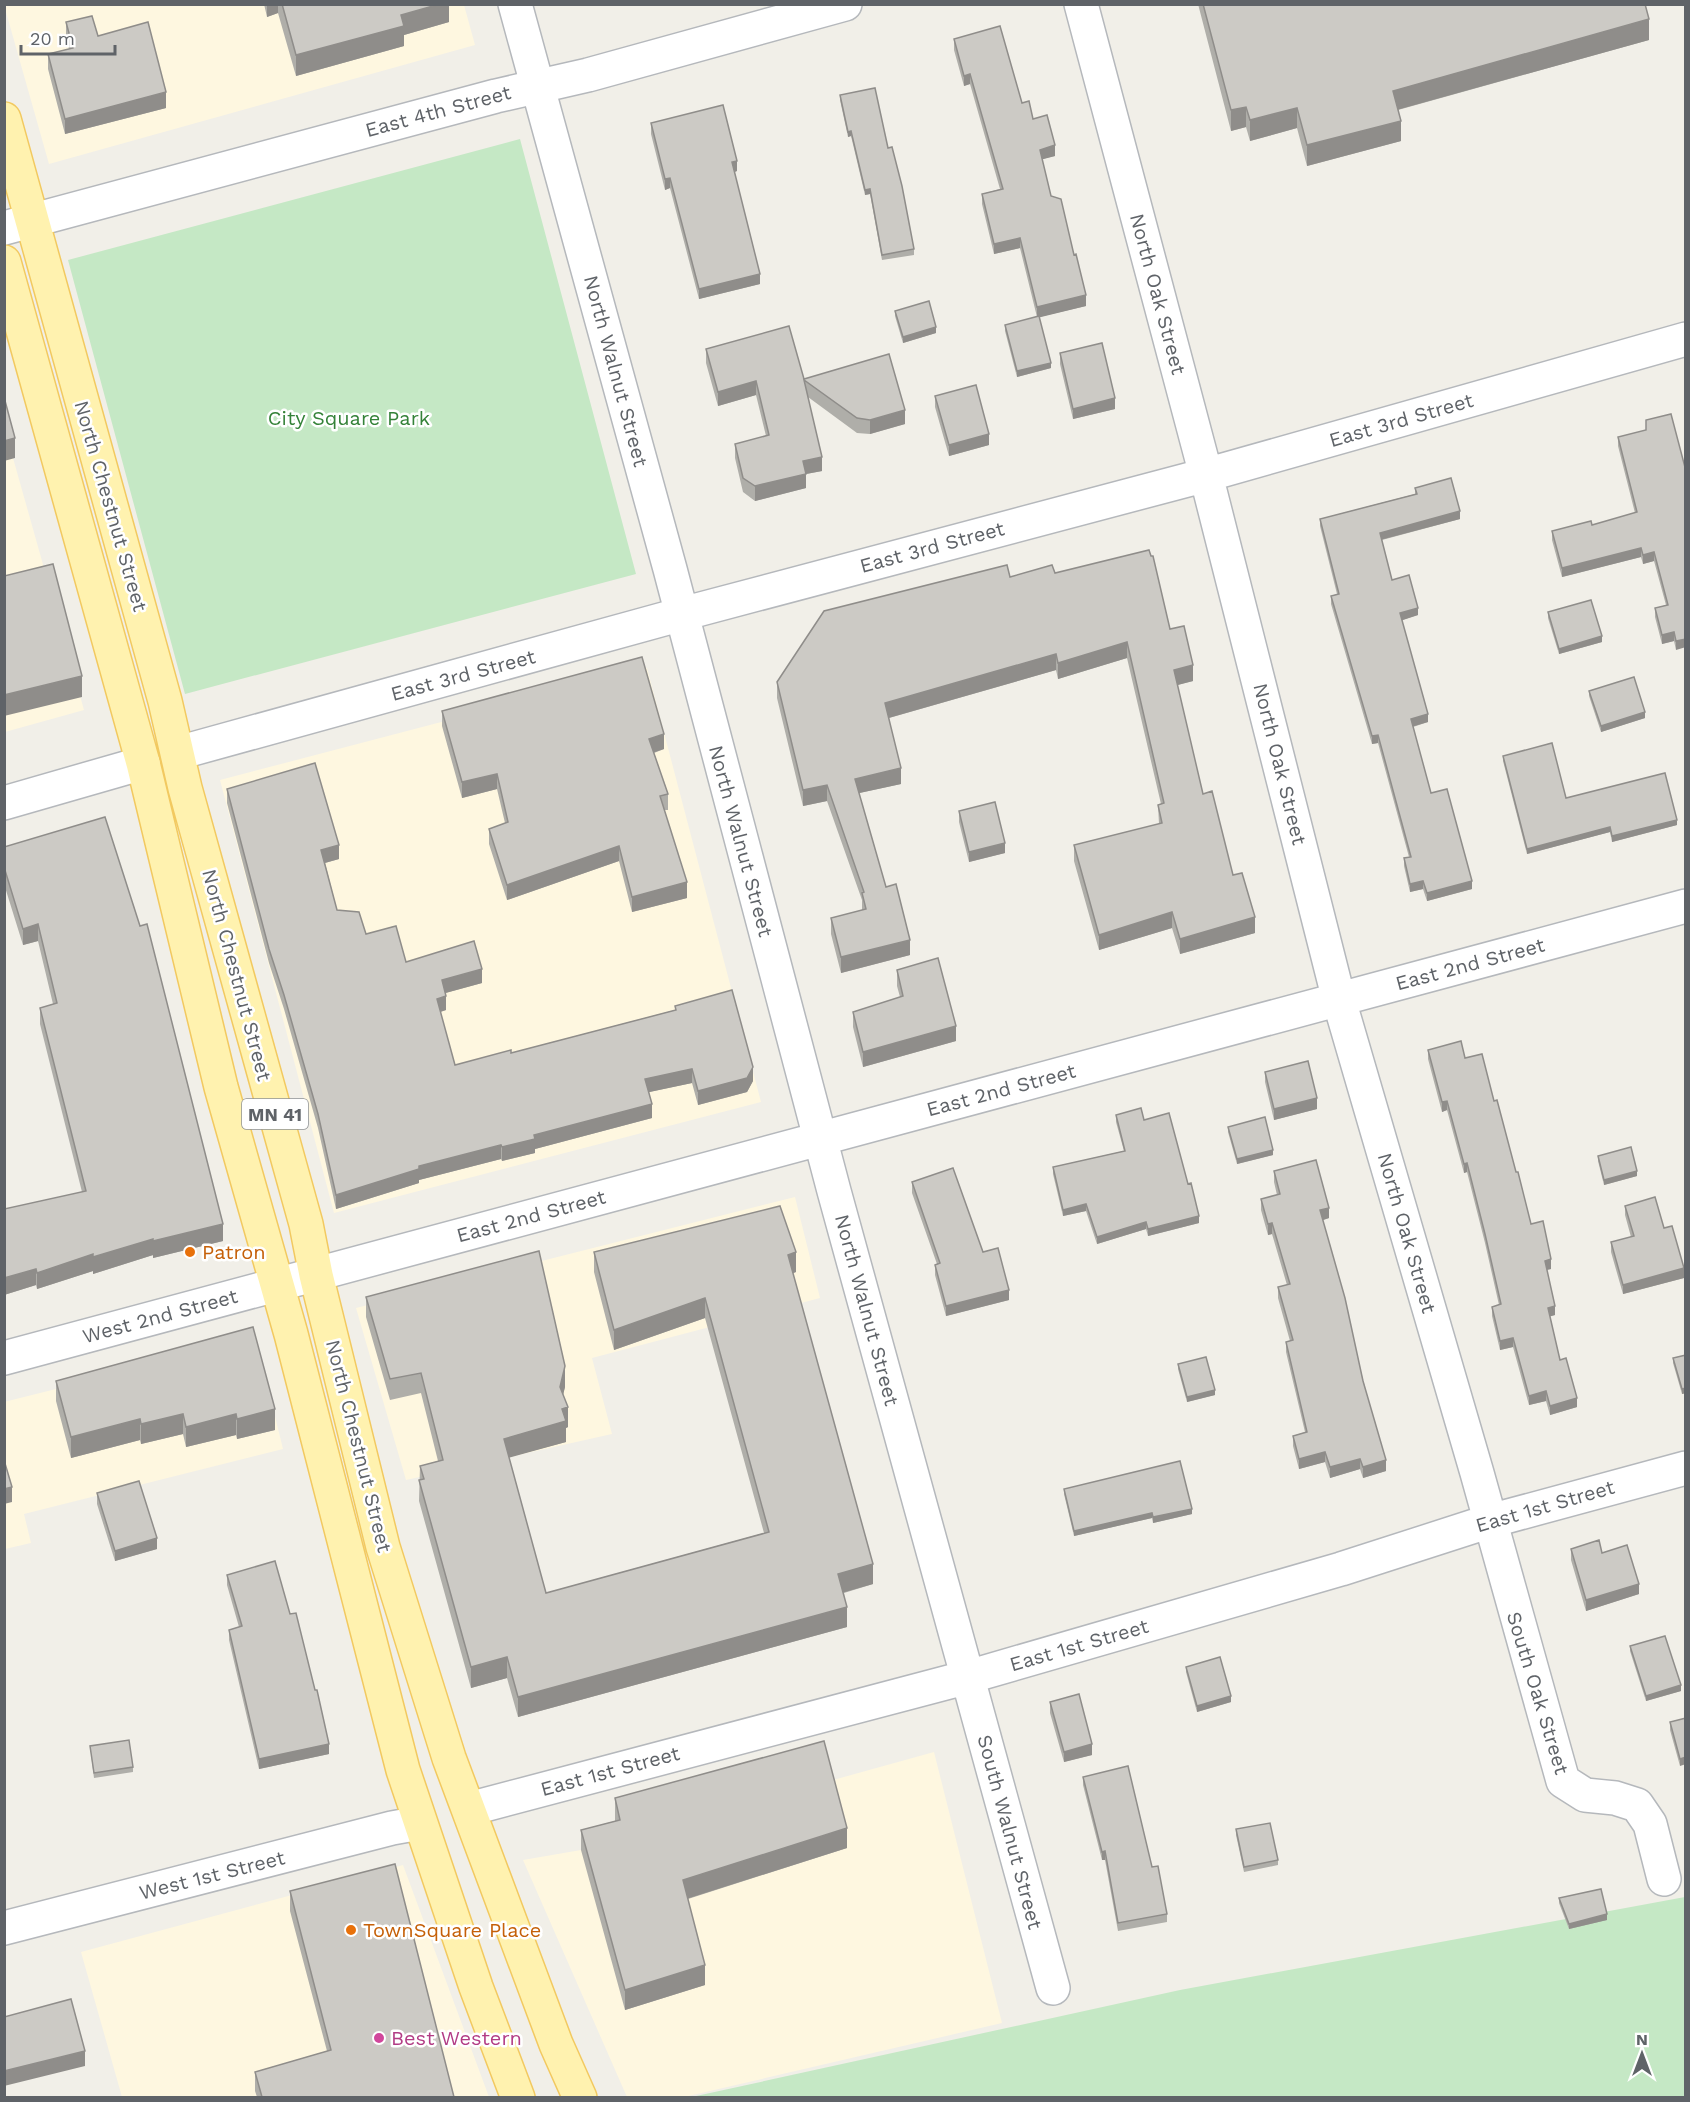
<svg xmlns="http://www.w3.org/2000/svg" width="1690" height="2102" font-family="'Work Sans',sans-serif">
<rect width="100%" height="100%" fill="#f1efe8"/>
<path fill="#fef7e0" d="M4,5H464L475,45L49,164Z
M4,426L84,710L5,732H4Z
M647,668L761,1102L334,1213L220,780Z
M795,1197L820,1298L592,1358L612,1434L406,1480L356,1308Z
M256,1339L283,1449L24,1514L31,1543L5,1549L4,1402Z
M934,1752L1002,2023L684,2097H627L523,1860L581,1850Z
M403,1865L489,2097H122L81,1952Z"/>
<path fill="#c5e8c5" d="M520,139L636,574L185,694L68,260Z
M1685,1897V2097L687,2098L1180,1990Z"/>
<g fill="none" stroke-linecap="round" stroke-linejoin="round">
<defs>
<path id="minor" d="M515,4L670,569L834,1191L1053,1988
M1081,4L1206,475L1339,1000L1477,1473L1563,1781L1585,1795L1615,1798L1637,1805L1650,1824L1664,1879
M178,753L682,614L1206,475L1686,339
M4,803L143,763
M4,1358L1686,906
M469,1809L968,1677L1341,1569L1490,1521L1686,1468
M4,1928L392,1828L420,1823"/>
<path id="tertiary" d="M4,228L496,96L588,75L845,4"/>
<path id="primary" d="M4,119L165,701L185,788L306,1224L316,1275L383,1547L449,1758L556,2044L580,2098
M4,262L143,763L221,1087L291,1334L403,1770L476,1987L518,2098"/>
</defs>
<use href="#minor" stroke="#b5b8bc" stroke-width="36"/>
<use href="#tertiary" stroke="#b5b8bc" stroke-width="36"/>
<use href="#primary" stroke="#f2c960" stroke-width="36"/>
<use href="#minor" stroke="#fff" stroke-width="33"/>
<use href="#tertiary" stroke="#fff" stroke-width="33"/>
<use href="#primary" stroke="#fff2af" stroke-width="33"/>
</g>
<path fill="#afaea9" d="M264,4H449V22L404,35V46L296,76L278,13L267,17Z
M1198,4H1645L1649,40L1398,110L1401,141L1307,166L1297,128L1250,141L1246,127L1231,131Z
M66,22L98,36L166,108L65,134L48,69V54L69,49L66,38Z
M954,39L1022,103L1033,119L1055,156L1042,159L1051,196L1086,306L1039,317L1051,368L1017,377L1005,331V325L1037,317L1020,248L994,254L982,204V194L1000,189L970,84L964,86L954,50Z
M840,95L888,148L914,249V255L882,260L870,194L865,195L851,136L848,137L840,100Z
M651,123L737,171L734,172L760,284L699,299L670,188L665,190L651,134Z
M895,311L936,333L903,343L895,316Z
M706,349L804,379L905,424L870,434L857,433L808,397L822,471L806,474V488L755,501L743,492L735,458V444L766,436L756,395L718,406L706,363Z
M1060,353L1115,409L1073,419L1060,364Z
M935,396L989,445L949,456L935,407Z
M1618,437L1686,471L1676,650L1674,641L1662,644L1655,617V608L1666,605L1654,561L1643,564L1641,557L1562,577L1552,540V531L1592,525L1635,513L1618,446Z
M1415,488L1460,519L1382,540L1392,580L1418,615L1402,620L1428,722L1413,727L1431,793L1472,889L1427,901L1423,889L1410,892L1404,866V858L1409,857L1378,743L1372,744L1331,604V596L1337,594L1320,526V519L1415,494Z
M1055,573L1170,629L1193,681L1177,685L1203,794L1255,933L1180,954L1172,928L1099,950L1074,861V845L1159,824L1158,805L1161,804L1127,658L1058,679L1056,670L889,718L901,784L859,793L886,887L910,955L841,973L831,934V918L862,910V900L827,801L803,806L777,698V682L1010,577Z
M1548,612L1602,642L1559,654L1548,618Z
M1589,691L1645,718L1601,732L1589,696Z
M442,711L664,749L654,753L668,794V810H664L687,898L632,912L619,861L507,900L489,844V829L505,823L497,789L462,798L442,726Z
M1503,756L1566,798L1677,825L1612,842L1610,832L1527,854L1503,761Z
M227,789L339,859L325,863L337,910L366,934L406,962L482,983L445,993L446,1010L440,1012L455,1065L511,1053L675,1010V1006L753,1081L747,1092L698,1105L692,1083L649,1092L652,1118L535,1149V1153L502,1161L501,1159L419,1180V1183L336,1209L318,1128L284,1009L269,963L227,803Z
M959,811L1005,853L969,862L959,822Z
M4,847L223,1241L153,1258V1255L93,1274V1271L37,1289L36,1285L4,1295L82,1192L40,1024V1008L53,1004L38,941L23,945L4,884Z
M897,970L956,1041L863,1067L853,1027V1012L900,997L897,986Z
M1428,1050L1465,1058L1494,1101L1516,1172L1531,1224L1551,1269L1547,1270L1555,1315L1550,1316L1560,1360L1577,1407L1550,1415L1546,1401L1529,1405L1513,1347L1500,1350L1492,1316V1307L1499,1305L1485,1243L1467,1172L1464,1173L1447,1110L1442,1112L1428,1059Z
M1265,1072L1317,1109L1274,1120L1265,1082Z
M1116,1115L1144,1120L1188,1184L1199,1223L1148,1236L1146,1229L1097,1244L1086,1211L1063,1216L1053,1174V1167L1124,1151L1116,1122Z
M1228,1127L1273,1155L1237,1164L1228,1132Z
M1598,1156L1637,1176L1604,1185L1598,1161Z
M1274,1171L1329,1218L1323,1220L1386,1471L1363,1478L1360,1469L1330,1478L1325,1462L1299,1469L1293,1446V1436L1305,1432L1286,1352V1342L1290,1341L1278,1298V1287L1287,1285L1272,1234L1268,1235L1261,1210V1199L1277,1195L1274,1182Z
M912,1182L983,1252L1009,1300L946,1316L935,1275V1265L937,1264L912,1193Z
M1625,1206L1664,1228L1684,1278L1623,1294L1611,1252V1242L1631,1237L1625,1215Z
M594,1252L796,1272L793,1273L873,1584L844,1593L847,1627L518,1717L507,1678L471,1688L419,1501L420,1466L438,1461L421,1393L390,1400L366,1317V1297L565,1387L563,1394L568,1427L566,1428V1442L509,1457L546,1593L764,1533L705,1318L614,1350L594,1272Z
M253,1327L275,1430L237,1439L236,1435L186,1447L183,1434L141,1444L140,1440L71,1458L56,1401V1381Z
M1686,1355V1393L1682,1394L1673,1363V1358Z
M1178,1364L1215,1395L1187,1402L1178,1369Z
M1064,1489L1192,1514L1153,1523L1152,1518L1074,1536L1064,1494Z
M97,1493L157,1549L115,1561L97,1504Z
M1571,1549L1602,1553L1639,1594L1586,1611L1571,1560Z
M227,1575L290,1614L329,1754L259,1769L229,1640V1630L239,1627L227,1585Z
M1630,1646L1681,1691L1646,1701L1630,1651Z
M1186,1667L1231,1702L1197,1712L1186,1672Z
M1050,1702L1092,1755L1064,1762L1050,1713Z
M1686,1718L1680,1766L1670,1730V1722Z
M90,1746L133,1767V1772L94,1778Z
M1083,1777L1152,1867L1167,1914V1922L1118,1931L1105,1860H1102L1083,1785Z
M615,1798L847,1848L688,1899L705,1985L625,2010L581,1850V1830L615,1821Z
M1236,1829L1278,1860V1865L1244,1872L1236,1835Z
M290,1891L454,2097H257L255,2091V2072L327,2051L290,1911Z
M1559,1898L1607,1920L1569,1929L1559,1903Z"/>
<path fill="#8f8d8a" d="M267,4H278V13L267,17Z
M440,4H449V22L404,35V46L296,76V55L401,15Z
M1649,19V40L1393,111V91Z
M970,74V84L964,86V76Z
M166,92V108L65,134V119Z
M1246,107V127L1231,131V110Z
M1297,108V128L1250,141V120Z
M1401,121V141L1307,166V145Z
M851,131V136L848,137V132Z
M1055,145V156L1040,160V150Z
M737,161V171L732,173V162Z
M670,178V188L665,190V179Z
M870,189V194L865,195V190Z
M1020,238V248L994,254V244Z
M760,274V284L699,299V289Z
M1086,295V306L1037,318V307Z
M936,327V333L903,343V337Z
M1051,363V368L1017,377V371Z
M756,381V395L718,406V392Z
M1115,398V409L1073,419V409Z
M905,410V424L870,434V420Z
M989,434V445L949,456V445Z
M15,438V458L4,461V441Z
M822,457V471L806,474V488L755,501V486L803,461Z
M1460,511V519L1380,540V533Z
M1641,548V557L1562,577V568Z
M1654,552V561L1643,564V555Z
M1418,608V615L1400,621V613Z
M1674,632V641L1662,644V635Z
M1602,636V642L1559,654V649Z
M1686,639V647L1676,650V641Z
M1127,642V658L1058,679V663Z
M1056,654V670L885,719V703Z
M1193,665V681L1174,686V670Z
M82,676V697L4,716V695Z
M1645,712V718L1601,732V726Z
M1428,714V722L1411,727V719Z
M664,734V749L649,754V739Z
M1378,735V743L1372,744V736Z
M901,768V784L855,794V779Z
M497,774V789L462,798V782Z
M827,785V801L803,806V790Z
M1677,820V825L1612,842V836Z
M1610,827V832L1527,854V849Z
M1005,843V853L969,862V852Z
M339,845V859L321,864V850Z
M619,846V861L507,900V885Z
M1423,881V889L1410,892V884Z
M1472,881V889L1427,901V893Z
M687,882V898L632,912V897Z
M1172,912V928L1099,950V935Z
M1255,917V933L1180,954V939Z
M38,924V941L23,945V929Z
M910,940V955L841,973V957Z
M482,969V983L442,994V980Z
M446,996V1010L437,1013V999Z
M956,1026V1041L863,1067V1052Z
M753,1067V1081L747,1092L698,1105V1091Z
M692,1069V1083L645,1093V1079Z
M1317,1098V1109L1274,1120V1109Z
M1447,1101V1110L1442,1112V1102Z
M652,1104V1118L535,1149V1153L502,1161V1147L534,1135Z
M501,1145V1159L419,1180V1183L336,1209V1195L419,1166Z
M1273,1150V1155L1237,1164V1159Z
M1467,1163V1172L1464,1173V1164Z
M1637,1171V1176L1604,1185V1180Z
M1086,1204V1211L1063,1216V1210Z
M1329,1208V1218L1320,1221V1210Z
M1199,1216V1223L1148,1236V1229Z
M1146,1222V1229L1097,1244V1237Z
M1272,1223V1234L1268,1235V1224Z
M223,1224V1241L153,1258V1241Z
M153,1239V1255L93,1274V1257Z
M796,1252V1272L788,1275V1255Z
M93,1254V1271L37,1289V1273Z
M1551,1259V1269L1545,1270V1261Z
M1684,1268V1278L1623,1294V1285Z
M36,1269V1285L4,1295V1278Z
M1009,1290V1300L946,1316V1306Z
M705,1298V1318L614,1350V1330Z
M1555,1306V1315L1548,1317V1308Z
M1513,1338V1347L1500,1350V1341Z
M565,1366V1387L560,1408V1387Z
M1686,1388V1393L1682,1394V1389Z
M1215,1390V1395L1187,1402V1397Z
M1546,1391V1401L1529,1405V1396Z
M1577,1398V1407L1550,1415V1406Z
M568,1407V1427L566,1428V1442L504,1459V1439L562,1409Z
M275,1409V1430L237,1439V1419Z
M183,1414V1434L141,1444V1424Z
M236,1414V1435L186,1447V1427Z
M140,1419V1440L71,1458V1437Z
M1325,1452V1462L1299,1469V1459Z
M1360,1459V1469L1330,1478V1467Z
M1386,1460V1471L1363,1478V1467Z
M12,1487V1502L4,1504V1489Z
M1192,1509V1514L1153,1523V1517Z
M1152,1513V1518L1074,1536V1531Z
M157,1538V1549L115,1561V1551Z
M873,1564V1584L838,1594V1574Z
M1639,1584V1594L1586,1611V1600Z
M847,1607V1627L518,1717V1697Z
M507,1657V1678L471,1688V1667Z
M1681,1685V1691L1646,1701V1696Z
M1231,1696V1702L1197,1712V1706Z
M329,1744V1754L259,1769V1759Z
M1092,1744V1755L1064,1762V1752Z
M1686,1757V1764L1680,1766V1759Z
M847,1828V1848L683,1900V1880Z
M1105,1851V1860H1102V1852Z
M1607,1914V1920L1569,1929V1924Z
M705,1965V1985L625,2010V1990Z
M85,2051V2066L4,2086V2071Z"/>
<path fill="#cccac5" stroke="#8f8d8a" stroke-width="1.5" d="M282,4H440L401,15L404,26L296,55Z
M1203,4H1645L1649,19L1393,91L1401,121L1307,145L1297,108L1250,120L1246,107L1231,110Z
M92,16L98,36L148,22L166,92L65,119L48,54L73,48L66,22Z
M1000,26L1022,103L1029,101L1033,119L1047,115L1055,145L1040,150L1051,196L1061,199L1074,255L1076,254L1086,295L1037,307L1020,238L994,244L982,194L1003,189L970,74L964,76L954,39Z
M875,88L888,148L892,147L902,186L914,249L882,255L870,189L865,190L851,131L848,132L840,95Z
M723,105L737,161L732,162L760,274L699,289L670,178L665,179L651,123Z
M929,301L936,327L903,337L895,311Z
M1039,316L1051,363L1017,371L1005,325Z
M789,326L804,379L889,354L905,410L870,420L857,418L804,380L822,457L803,461L806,474L755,486L743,478L735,444L769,435L756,381L718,392L706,349Z
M1102,343L1115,398L1073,409L1060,353Z
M976,385L989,434L949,445L935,396Z
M4,397L15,438L4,441Z
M1671,414L1686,471V639L1676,641L1674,632L1662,635L1655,608L1668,605L1654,552L1643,555L1641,548L1562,568L1552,531L1591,521L1592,525L1637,512L1618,437L1646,430V420Z
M1451,478L1460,511L1380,533L1392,580L1409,575L1418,608L1400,613L1428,714L1411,719L1431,793L1447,789L1472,881L1427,893L1423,881L1410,884L1404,858L1411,857L1378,735L1372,736L1331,596L1339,594L1320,519L1417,494L1415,488Z
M1149,550L1151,556H1153L1170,629L1184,626L1193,665L1174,670L1203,794L1212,791L1233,875L1242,873L1255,917L1180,939L1172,912L1099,935L1074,845L1162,823L1158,805L1164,803L1127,642L1058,663L1056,654L885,703L901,768L855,779L886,887L896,884L910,940L841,957L831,918L866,909L862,893L864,892L827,785L803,790L777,682L824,611L1007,565L1010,577L1052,565L1055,573Z
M53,564L82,676L4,695V576Z
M1591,600L1602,636L1559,649L1548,612Z
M642,657L664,734L649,739L668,794L660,796L687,882L632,897L619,846L507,885L489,829L508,822L497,774L462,782L442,711Z
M1634,677L1645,712L1601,726L1589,691Z
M1552,743L1566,798L1665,773L1677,820L1612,836L1610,827L1527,849L1503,756Z
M315,763L339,845L321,850L337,910L359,912L366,934L396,926L406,962L474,941L482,969L442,980L446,996L437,999L455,1065L511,1050V1053L676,1010L675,1006L732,990L753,1067L747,1078L698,1091L692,1069L645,1079L652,1104L534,1135L535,1139L502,1147L501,1145L419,1166V1169L336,1195L318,1114L284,995L269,949L227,789Z
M995,802L1005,843L969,852L959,811Z
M105,817L140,926L147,924L223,1224L153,1241V1239L93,1257V1254L37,1273L36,1269L4,1278V1209L86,1191L40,1008L57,1003L38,924L23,929L4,867V847Z
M938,958L956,1026L863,1052L853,1012L903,996L897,970Z
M1461,1041L1465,1058L1482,1054L1494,1101L1497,1100L1516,1172H1518L1531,1224L1543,1221L1551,1259L1545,1261L1555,1306L1548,1308L1560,1360L1566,1358L1577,1398L1550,1406L1546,1391L1529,1396L1513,1338L1500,1341L1492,1307L1501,1304L1485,1234L1467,1163L1464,1164L1447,1101L1442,1102L1428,1050Z
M1308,1061L1317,1098L1274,1109L1265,1072Z
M1141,1108L1144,1120L1169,1113L1188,1184L1191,1183L1199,1216L1148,1229L1146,1222L1097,1237L1086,1204L1063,1210L1053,1167L1125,1151L1116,1115Z
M1265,1117L1273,1150L1237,1159L1228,1127Z
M1631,1147L1637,1171L1604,1180L1598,1156Z
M1316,1160L1329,1208L1320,1210L1345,1298L1363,1381L1386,1460L1363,1467L1360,1459L1330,1467L1325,1452L1299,1459L1293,1436L1307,1432L1286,1342L1293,1340L1278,1287L1290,1284L1272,1223L1268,1224L1261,1199L1280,1194L1274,1171Z
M953,1168L983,1252L998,1248L1009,1290L946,1306L935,1265L940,1263L912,1182Z
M1655,1197L1664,1228L1672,1226L1684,1268L1623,1285L1611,1242L1634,1236L1625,1206Z
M780,1206L796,1252L788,1255L873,1564L838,1574L847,1607L518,1697L507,1657L471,1667L419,1480L424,1479L420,1466L443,1460L421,1373L390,1379L366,1297L539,1251L565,1366L560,1387L568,1407L562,1409L566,1421L504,1439L546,1593L769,1532L705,1298L614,1330L594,1252Z
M253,1327L275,1409L237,1419L236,1414L186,1427L183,1414L141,1424L140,1419L71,1437L56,1381Z
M1686,1355V1388L1682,1389L1673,1358Z
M1206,1357L1215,1390L1187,1397L1178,1364Z
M4,1460L12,1487L4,1489Z
M1180,1461L1192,1509L1153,1517L1152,1513L1074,1531L1064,1489Z
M139,1481L157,1538L115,1551L97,1493Z
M1599,1540L1602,1553L1627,1545L1639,1584L1586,1600L1571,1549Z
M275,1561L290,1614L296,1613L315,1690H317L329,1744L259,1759L229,1630L242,1626L227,1575Z
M1665,1636L1681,1685L1646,1696L1630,1646Z
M1220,1657L1231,1696L1197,1706L1186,1667Z
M1079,1694L1092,1744L1064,1752L1050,1702Z
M1686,1718V1757L1680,1759L1670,1722Z
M129,1740L133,1767L94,1773L90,1746Z
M824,1741L847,1828L683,1880L705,1965L625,1990L581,1830L620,1820L615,1798Z
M1128,1766L1152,1867L1158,1866L1167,1914L1118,1923L1105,1851L1102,1852L1083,1777Z
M1270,1823L1278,1860L1244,1867L1236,1829Z
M395,1864L454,2097H262L255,2072L331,2050L290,1891Z
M1601,1889L1607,1914L1569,1924L1559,1898Z
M71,1999L85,2051L4,2071V2017Z"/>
<g fill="#e8710a" stroke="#fff" stroke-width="2">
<circle cx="190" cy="1252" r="6"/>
<circle cx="351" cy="1930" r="6"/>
</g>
<circle fill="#d1479c" stroke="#fff" stroke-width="2" cx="379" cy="2038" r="6"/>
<g text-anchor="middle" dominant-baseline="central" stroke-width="5" stroke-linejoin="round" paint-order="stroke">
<rect fill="#fff" stroke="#8f9295" stroke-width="1.5" x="242" y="1099" width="66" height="30" rx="4.5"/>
<g font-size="18" font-weight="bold" fill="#5f6368">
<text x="275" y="1114">MN 41</text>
</g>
<g font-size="20" fill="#5f6368" stroke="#fff">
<text transform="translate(438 111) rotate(-15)">East 4th Street</text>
<text transform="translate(1158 294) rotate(75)">North Oak Street</text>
<text transform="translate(616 371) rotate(75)">North Walnut Street</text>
<text transform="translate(1401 420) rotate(-16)">East 3rd Street</text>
<text transform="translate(111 506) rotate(74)">North Chestnut Street</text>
<text transform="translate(932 547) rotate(-15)">East 3rd Street</text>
<text transform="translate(463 675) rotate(-15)">East 3rd Street</text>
<text transform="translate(1280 764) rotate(76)">North Oak Street</text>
<text transform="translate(741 841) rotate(75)">North Walnut Street</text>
<text transform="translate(1470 964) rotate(-15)">East 2nd Street</text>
<text transform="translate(237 975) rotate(75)">North Chestnut Street</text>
<text transform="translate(1001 1090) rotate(-15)">East 2nd Street</text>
<text transform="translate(531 1216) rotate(-15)">East 2nd Street</text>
<text transform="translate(1407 1233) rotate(74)">North Oak Street</text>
<text transform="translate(867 1310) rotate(75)">North Walnut Street</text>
<text transform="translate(160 1316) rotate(-15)">West 2nd Street</text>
<text transform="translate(359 1446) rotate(76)">North Chestnut Street</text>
<text transform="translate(1545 1506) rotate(-16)">East 1st Street</text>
<text transform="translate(1079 1645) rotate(-16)">East 1st Street</text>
<text transform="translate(1538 1693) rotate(73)">South Oak Street</text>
<text transform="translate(610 1771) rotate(-15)">East 1st Street</text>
<text transform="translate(1010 1832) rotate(75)">South Walnut Street</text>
<text transform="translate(212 1875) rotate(-14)">West 1st Street</text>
</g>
<g font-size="20" fill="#348238" stroke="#fff">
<text x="349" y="418">City Square Park</text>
</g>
<g font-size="20" fill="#c56008" stroke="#fff" text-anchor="start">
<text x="202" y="1252">Patron</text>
<text x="363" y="1930">TownSquare Place</text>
</g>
<g font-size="20" fill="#b23c85" stroke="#fff" text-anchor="start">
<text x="391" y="2038">Best Western</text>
</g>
</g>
<rect width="1690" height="2102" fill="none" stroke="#5f6368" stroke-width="12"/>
<g transform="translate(1642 2054)" stroke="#ffffff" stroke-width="4.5" paint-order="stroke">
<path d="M0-4.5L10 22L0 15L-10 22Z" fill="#5f6368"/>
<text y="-9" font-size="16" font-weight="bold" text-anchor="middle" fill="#5f6368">N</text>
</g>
<path d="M21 45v9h94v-9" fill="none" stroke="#5f6368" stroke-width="3"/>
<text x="30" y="45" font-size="18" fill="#5f6368" stroke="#ffffff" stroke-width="4.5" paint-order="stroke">20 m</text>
</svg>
